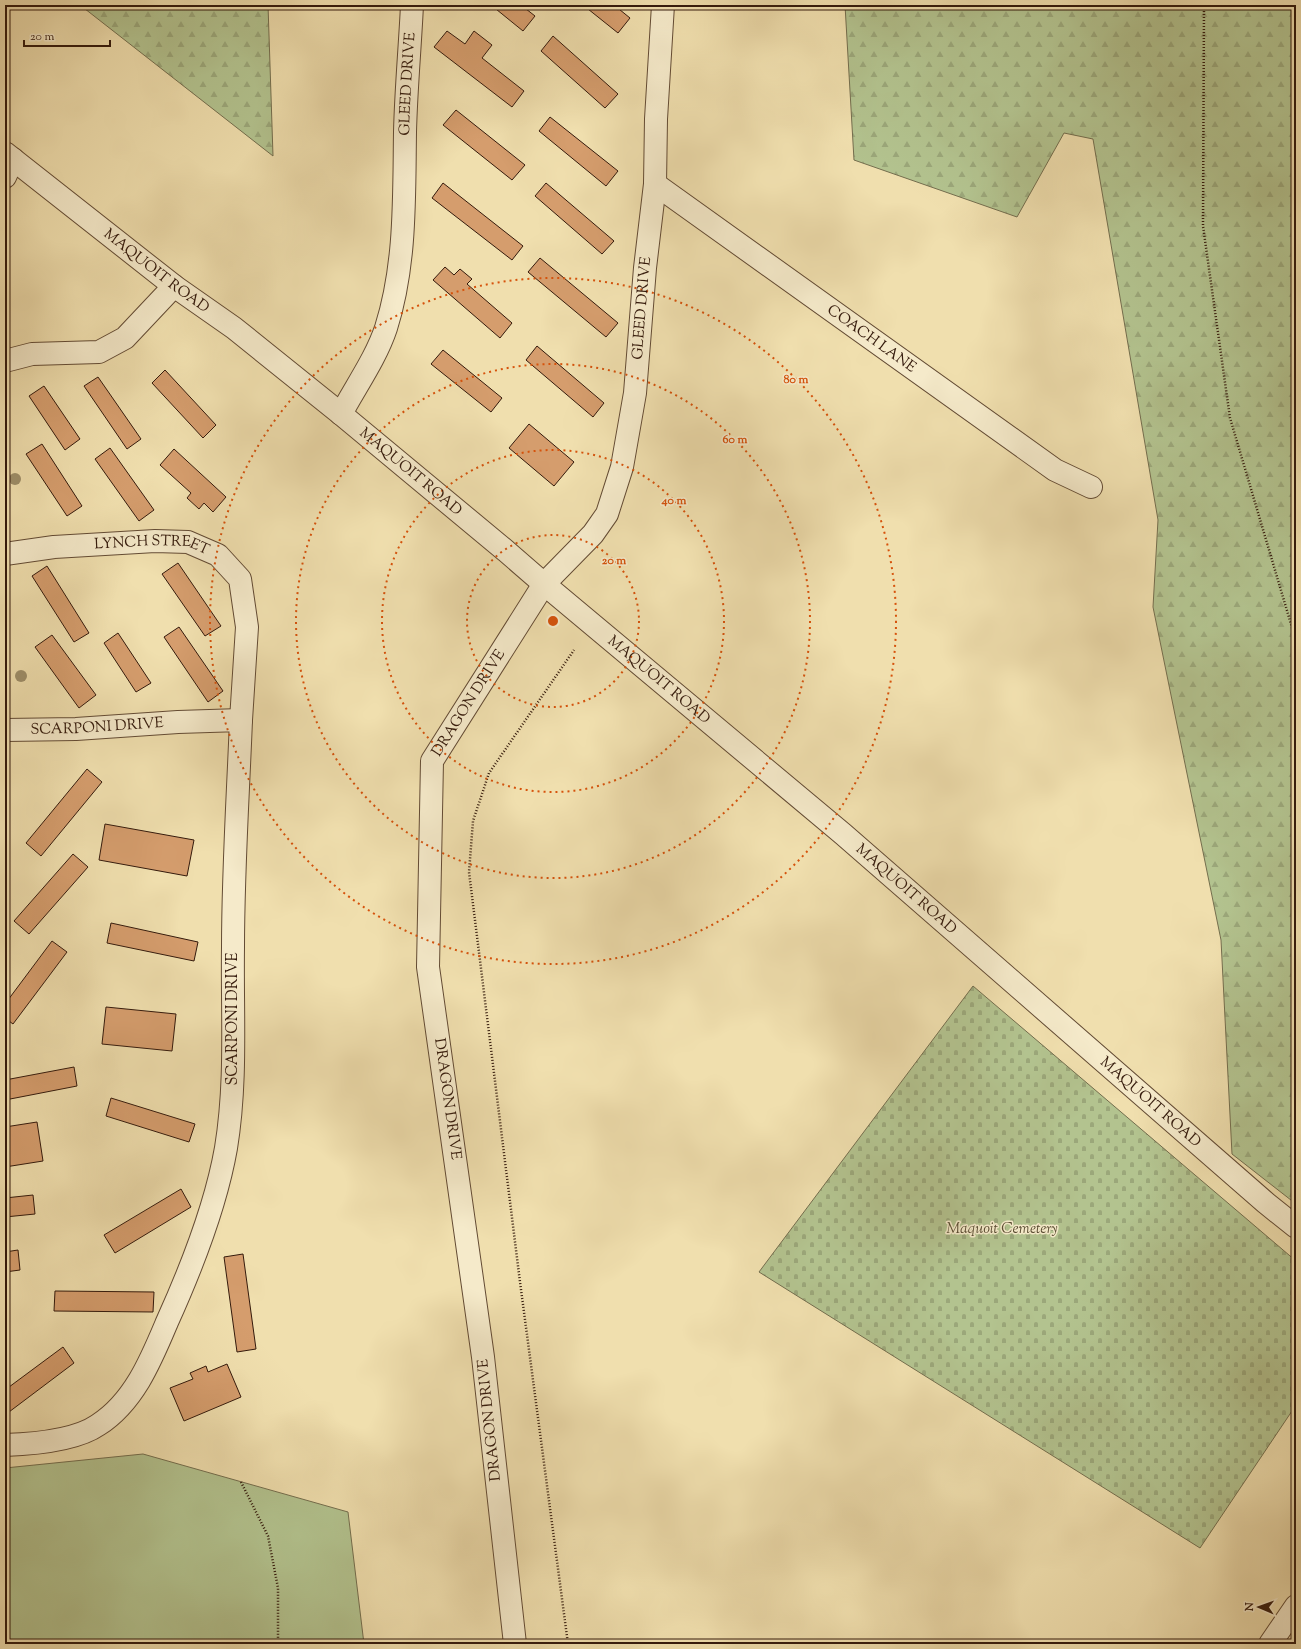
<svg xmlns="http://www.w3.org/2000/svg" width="1301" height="1649" font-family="'Sorts Mill Goudy',serif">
<defs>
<pattern id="forest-firs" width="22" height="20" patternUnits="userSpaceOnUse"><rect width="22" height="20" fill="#b3c38f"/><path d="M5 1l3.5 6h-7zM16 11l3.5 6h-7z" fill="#9ba77a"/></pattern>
<pattern id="cemetery-stones" width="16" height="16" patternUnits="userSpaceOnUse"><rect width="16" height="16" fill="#b3c38f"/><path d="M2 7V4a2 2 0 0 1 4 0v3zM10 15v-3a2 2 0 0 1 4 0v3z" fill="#9ba77a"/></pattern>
</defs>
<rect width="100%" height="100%" fill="#f0dfae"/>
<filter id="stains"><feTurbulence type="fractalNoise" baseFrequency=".005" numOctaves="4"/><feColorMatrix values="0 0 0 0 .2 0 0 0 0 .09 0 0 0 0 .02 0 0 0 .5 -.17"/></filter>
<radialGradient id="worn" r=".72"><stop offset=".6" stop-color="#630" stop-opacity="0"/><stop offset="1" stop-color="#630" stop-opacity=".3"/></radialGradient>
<path fill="#b3c38f" stroke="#746e4e" d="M143,1454L348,1512L364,1644H5V1468Z"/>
<path fill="url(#forest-firs)" stroke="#746e4e" d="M80,5H268L273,156Z
M845,5H1296V1204L1232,1154L1221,940L1153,607L1158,520L1093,139L1064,133L1017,217L854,160Z"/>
<path fill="url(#cemetery-stones)" stroke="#746e4e" d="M973,986L1296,1261V1405L1200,1548L759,1272Z"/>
<path fill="#d59d6d" stroke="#341a0c" d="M491,5H521L535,16L523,31Z
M583,5H614L630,18L618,33Z
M447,31L465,44L474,31L492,45L482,58L524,91L512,107L434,47Z
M553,36L618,94L605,108L541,51Z
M456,110L525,165L512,180L443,125Z
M550,117L618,171L606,186L539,131Z
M443,183L523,246L512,260L432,198Z
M546,183L614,241L602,254L535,196Z
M540,258L618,323L606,337L528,272Z
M445,267L454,275L460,269L472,279L467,284L512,323L500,338L433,280Z
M537,346L604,403L593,417L526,360Z
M443,350L502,398L491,412L431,364Z
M165,370L216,425L203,438L152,383Z
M98,377L141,439L127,449L84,386Z
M44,386L80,439L65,450L29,396Z
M529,424L574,462L554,486L509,448Z
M42,444L82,506L67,516L26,454Z
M110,448L154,510L139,521L95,459Z
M174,449L226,497L213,512L204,503L199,509L187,498L191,493L160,465Z
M178,563L221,626L205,636L162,574Z
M47,566L89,633L74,642L32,576Z
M179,627L223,691L208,702L164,637Z
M118,633L151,683L136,692L104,643Z
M52,635L96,695L79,708L35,647Z
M87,769L102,782L41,856L26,843Z
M105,824L194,840L187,876L99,860Z
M73,854L88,867L29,934L14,921Z
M111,923L198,942L194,961L107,943Z
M52,941L67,952L13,1024L5,1018V1004Z
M106,1007L176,1014L172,1051L102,1044Z
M74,1067L77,1086L5,1100V1080Z
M111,1098L195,1124L189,1142L106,1116Z
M37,1122L43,1161L5,1167V1127Z
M181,1189L191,1207L115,1253L104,1235Z
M33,1195L35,1214L5,1217V1198Z
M18,1250L20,1270L5,1272V1252Z
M243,1254L256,1349L237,1352L224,1257Z
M55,1291L154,1292L153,1312L54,1311Z
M63,1347L74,1363L5,1415V1390Z
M227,1364L241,1397L184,1421L170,1388L193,1379L190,1373L206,1366L208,1372Z"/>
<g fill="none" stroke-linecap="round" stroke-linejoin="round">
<defs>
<g id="minor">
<path id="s1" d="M5,153L174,286L234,328L341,414L506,551L544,584L843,834L1266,1203L1296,1227"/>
<path d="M5,177L13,159"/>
<path id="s2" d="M655,184L1055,470L1091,487"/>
<path d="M5,361L32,354L99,352L125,338L174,286"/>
<path id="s3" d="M341,414C356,386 376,358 386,328C406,265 404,198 405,132C406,90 410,47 412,5"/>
<path id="s4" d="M5,554L54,547L155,541L188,542L218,555L240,579L247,627L241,720"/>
<path id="s5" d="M5,730L76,729L178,722L241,720C238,796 233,871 233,947C232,1014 237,1081 226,1148C216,1205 191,1269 167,1322C151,1360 134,1402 98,1425C75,1441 33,1444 5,1445"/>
<path id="s6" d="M515,1644L483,1357L428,967L432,761L544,584L593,534L607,514L622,467L635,393L645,268L655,184L656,119L663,5"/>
<path d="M1270,1644L1296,1606"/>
</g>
</defs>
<use href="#minor" stroke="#634b34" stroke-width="24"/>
<path stroke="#341a0c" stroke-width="2.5" stroke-dasharray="1 2" stroke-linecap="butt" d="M1204,5L1203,226L1230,418L1296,641
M241,1482L268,1536L278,1588V1644
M568,1644L520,1282L469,872L473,821L489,773L574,650"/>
<use href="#minor" stroke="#f5eaca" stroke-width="22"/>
</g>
<g fill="#9e8f6a">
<circle cx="15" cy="479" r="6"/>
<circle cx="21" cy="676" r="6"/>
</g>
<g fill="none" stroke="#d6530c" stroke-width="2" stroke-dasharray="2 4">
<circle cx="553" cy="621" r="86"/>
<circle cx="553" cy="621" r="171"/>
<circle cx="553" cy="621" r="257"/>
<circle cx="553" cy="621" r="343"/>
</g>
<g text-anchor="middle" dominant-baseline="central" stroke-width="3" stroke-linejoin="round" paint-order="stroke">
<g font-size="15" fill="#341a0c" stroke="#f5eaca">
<text stroke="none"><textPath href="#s3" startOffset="343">GLEED DRIVE</textPath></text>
<text stroke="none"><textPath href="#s1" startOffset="192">MAQUOIT ROAD</textPath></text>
<text stroke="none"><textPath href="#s6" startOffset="1402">GLEED DRIVE</textPath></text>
<text stroke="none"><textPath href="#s2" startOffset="266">COACH LANE</textPath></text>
<text stroke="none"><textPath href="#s1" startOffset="516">MAQUOIT ROAD</textPath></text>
<text stroke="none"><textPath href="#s4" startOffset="148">LYNCH STREET</textPath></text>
<text stroke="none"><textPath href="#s1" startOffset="840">MAQUOIT ROAD</textPath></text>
<text stroke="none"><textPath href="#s6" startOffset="957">DRAGON DRIVE</textPath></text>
<text stroke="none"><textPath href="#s5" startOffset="92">SCARPONI DRIVE</textPath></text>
<text stroke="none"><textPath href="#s1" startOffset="1164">MAQUOIT ROAD</textPath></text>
<text transform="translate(233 1019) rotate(-90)">SCARPONI DRIVE</text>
<text transform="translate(447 1099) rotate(82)">DRAGON DRIVE</text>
<text stroke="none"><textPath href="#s1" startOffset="1488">MAQUOIT ROAD</textPath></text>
<text transform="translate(490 1420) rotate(-96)">DRAGON DRIVE</text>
</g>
<g font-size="15" font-style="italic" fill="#5a4d33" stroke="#f5eaca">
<text x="1002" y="1229">Maquoit Cemetery</text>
</g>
</g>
<circle cx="553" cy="621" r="6" fill="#d6530c" stroke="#f5eaca" stroke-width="2"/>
<g font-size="12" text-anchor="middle" font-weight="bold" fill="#d6530c" stroke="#f5eaca" stroke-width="3" stroke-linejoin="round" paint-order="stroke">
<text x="796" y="383">80 m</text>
<text x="735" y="443">60 m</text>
<text x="674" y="504">40 m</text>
<text x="614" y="564">20 m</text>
</g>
<rect width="1301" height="1649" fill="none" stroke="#f0dfae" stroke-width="20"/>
<rect x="6" y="6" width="1289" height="1637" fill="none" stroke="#341a0c" stroke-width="2"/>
<rect x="10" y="10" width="1281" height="1629" fill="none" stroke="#341a0c"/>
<g transform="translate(1259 1607) rotate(272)" stroke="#f5eaca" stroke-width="3" paint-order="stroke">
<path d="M0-3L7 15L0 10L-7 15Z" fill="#341a0c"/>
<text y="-6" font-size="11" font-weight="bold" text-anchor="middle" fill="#341a0c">N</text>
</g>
<path d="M24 40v6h86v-6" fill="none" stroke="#341a0c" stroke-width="2"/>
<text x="30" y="40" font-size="12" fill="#341a0c" stroke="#f5eaca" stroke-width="3" paint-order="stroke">20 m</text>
<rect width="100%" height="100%" filter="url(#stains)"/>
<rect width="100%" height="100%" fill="url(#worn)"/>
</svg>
